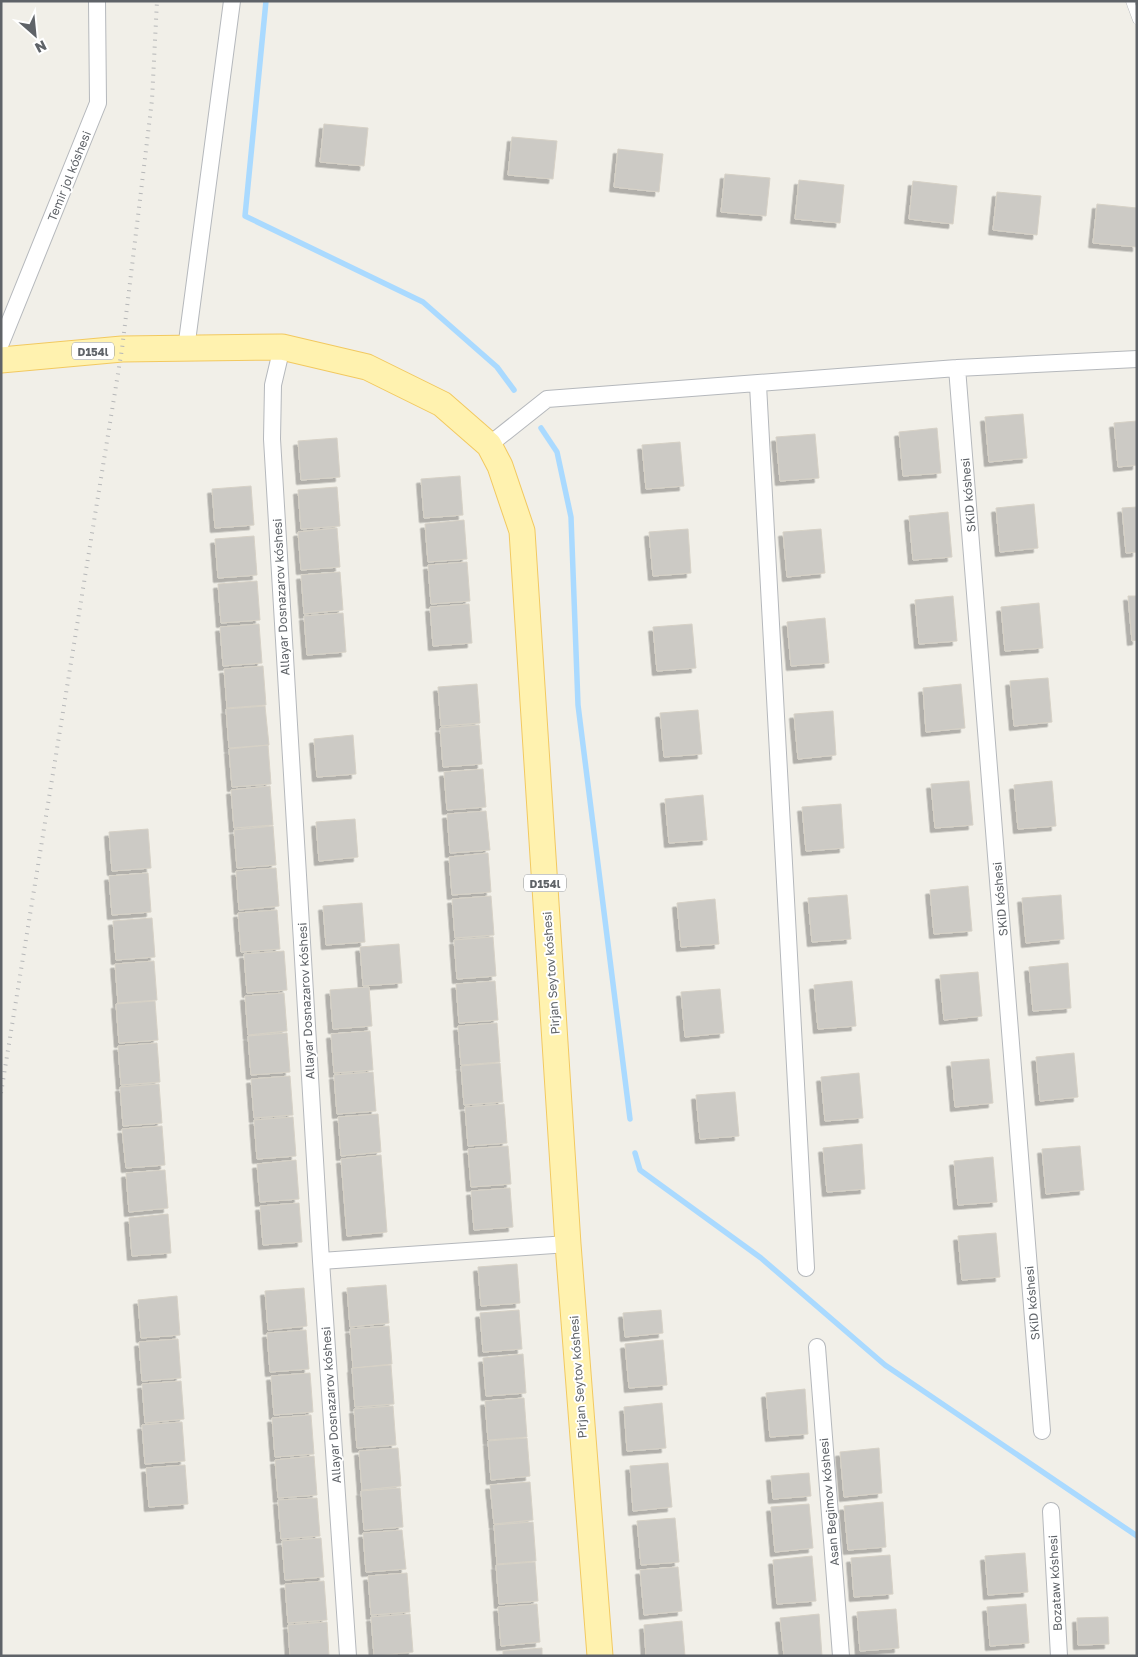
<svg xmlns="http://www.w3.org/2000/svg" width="1138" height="1657" font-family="'Golos Text',sans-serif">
<defs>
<filter id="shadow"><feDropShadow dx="-4.5" dy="4.5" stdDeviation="0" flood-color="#0004"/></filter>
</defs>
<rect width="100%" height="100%" fill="#f1efe8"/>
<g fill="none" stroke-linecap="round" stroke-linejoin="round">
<path stroke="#aadaff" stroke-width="5.5" d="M266,1L245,216L423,302L497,367L514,390
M541,428L557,452L571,517L578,705L630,1119
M635,1153L640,1170L761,1258L885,1365L1137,1536"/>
</g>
<path fill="#cccac5" stroke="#d6d1c6" filter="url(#shadow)" d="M324,124L368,128L364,166L320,162Z
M512,137L557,141L553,179L508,175Z
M618,149L663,154L659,192L614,187Z
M725,174L770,178L766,216L721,212Z
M799,180L844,185L840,223L795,219Z
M913,181L957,186L953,224L909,219Z
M997,192L1041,196L1037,235L993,230Z
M1097,204L1137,208V247L1093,243Z
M1023,414L1027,458L989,462L985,417Z
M1137,421V465L1118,467L1114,423Z
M937,428L941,473L903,476L899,432Z
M815,434L819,478L780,481L776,437Z
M337,438L340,477L301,480L298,441Z
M680,442L684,486L646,489L642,445Z
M460,476L463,515L424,518L421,479Z
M251,486L254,525L215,528L212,489Z
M337,487L340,526L301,529L298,490Z
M1034,504L1038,548L1000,552L996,508Z
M1137,507V552L1126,553L1122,508Z
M948,512L952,557L913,560L909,516Z
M464,520L467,559L428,562L425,524Z
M337,528L340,567L301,570L298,532Z
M688,529L691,573L653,576L649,532Z
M821,529L825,573L787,577L783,532Z
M254,536L257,575L218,578L215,539Z
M467,562L470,601L431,604L428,565Z
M340,572L343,610L304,614L301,575Z
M257,581L260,620L221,623L218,584Z
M953,596L957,641L919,644L915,600Z
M1128,596H1137V640L1132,641Z
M1039,603L1043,648L1005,651L1001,607Z
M469,604L472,643L433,646L430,607Z
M343,613L346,652L307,655L304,616Z
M825,618L829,663L791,666L787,622Z
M259,624L262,663L223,666L220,627Z
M692,624L696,668L657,671L653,627Z
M263,666L266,705L227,708L224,669Z
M1048,678L1052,722L1014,726L1010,681Z
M477,684L480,723L441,726L438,687Z
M961,684L965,728L926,732L923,688Z
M265,706L269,745L229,748L226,709Z
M698,710L702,754L664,757L660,713Z
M833,711L836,755L798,759L794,714Z
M479,725L482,764L443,767L440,728Z
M353,735L356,774L317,777L314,739Z
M268,745L271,784L232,787L229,749Z
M483,769L486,807L447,810L444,772Z
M969,781L973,825L935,828L931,784Z
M1052,781L1056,826L1018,829L1014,785Z
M270,786L273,825L234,828L231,790Z
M703,795L707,840L669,843L665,799Z
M841,804L844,848L806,851L802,807Z
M486,811L490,850L450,853L447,814Z
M355,819L358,857L319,861L316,822Z
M273,826L276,865L237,868L234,830Z
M148,829L151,868L112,871L109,832Z
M488,853L491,892L452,895L449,857Z
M276,868L279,906L239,910L236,871Z
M148,873L151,912L112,915L109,876Z
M968,886L972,931L934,934L930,890Z
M847,895L851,939L812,942L808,898Z
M1061,895L1064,939L1026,943L1022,898Z
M491,896L494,935L455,938L452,899Z
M715,899L719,944L681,947L677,903Z
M362,903L365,942L326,945L323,906Z
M277,910L280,949L241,952L238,913Z
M152,918L155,957L116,960L113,921Z
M493,937L496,976L457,979L454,940Z
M399,944L402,983L363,986L360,947Z
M284,951L287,990L247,993L244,954Z
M154,961L157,1000L118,1003L115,964Z
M1068,963L1071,1008L1033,1011L1029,967Z
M978,972L982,1016L944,1020L940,975Z
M495,981L498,1020L459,1023L456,984Z
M852,981L856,1026L818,1029L814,985Z
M369,987L372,1026L333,1029L330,990Z
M720,989L724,1033L685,1037L681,992Z
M284,993L287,1031L248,1035L245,996Z
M155,1001L158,1040L119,1043L116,1004Z
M497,1023L500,1062L461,1065L458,1026Z
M370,1031L373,1070L334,1073L331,1034Z
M287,1033L290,1072L251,1075L248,1036Z
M157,1043L160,1082L121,1085L118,1046Z
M1074,1053L1078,1097L1040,1101L1036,1057Z
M989,1059L993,1103L955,1107L951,1062Z
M500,1063L503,1102L464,1105L461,1066Z
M373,1072L376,1111L337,1114L334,1075Z
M859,1073L863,1118L825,1121L821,1077Z
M290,1076L293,1115L254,1118L251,1079Z
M159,1084L162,1123L123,1126L120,1087Z
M735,1092L739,1136L700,1139L696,1095Z
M504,1104L507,1143L468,1146L465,1107Z
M378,1114L381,1152L341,1156L338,1117Z
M293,1117L296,1156L257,1159L254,1120Z
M162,1126L165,1165L126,1168L122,1129Z
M862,1144L865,1189L827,1192L823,1148Z
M508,1146L511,1184L471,1187L468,1149Z
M1080,1146L1084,1190L1046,1194L1042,1149Z
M381,1155L387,1232L347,1236L341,1159Z
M993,1157L997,1202L958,1205L954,1161Z
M296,1160L299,1199L260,1202L257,1164Z
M165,1170L168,1208L129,1212L126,1173Z
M510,1188L513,1227L474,1230L471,1191Z
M299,1203L302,1242L263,1245L260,1206Z
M168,1214L171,1253L132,1256L129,1218Z
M996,1233L1000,1277L962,1280L958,1236Z
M517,1264L520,1303L481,1306L478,1267Z
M386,1285L389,1323L350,1327L347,1288Z
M304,1288L307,1326L268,1330L265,1291Z
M177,1296L180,1335L141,1338L138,1300Z
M519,1310L522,1349L483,1352L480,1313Z
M661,1310L663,1333L625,1337L623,1313Z
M389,1326L392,1364L353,1368L350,1329Z
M306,1330L309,1369L270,1372L267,1333Z
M178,1339L181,1378L142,1381L139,1342Z
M663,1340L667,1385L629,1388L625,1344Z
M523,1354L526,1393L486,1396L483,1358Z
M391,1365L394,1404L355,1407L352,1368Z
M310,1373L313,1412L274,1415L271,1376Z
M181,1381L184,1419L145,1423L142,1384Z
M805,1389L808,1434L770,1437L766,1393Z
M524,1398L527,1437L488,1440L485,1401Z
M662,1403L666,1448L627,1451L624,1407Z
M393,1406L396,1445L357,1448L354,1409Z
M311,1415L314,1454L275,1457L272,1418Z
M182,1422L185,1461L145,1464L142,1425Z
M527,1438L530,1476L491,1480L488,1441Z
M398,1448L401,1486L362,1490L359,1451Z
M879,1448L882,1493L844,1497L840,1452Z
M314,1456L317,1495L278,1498L275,1460Z
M668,1463L672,1507L633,1511L630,1466Z
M185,1465L188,1504L149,1507L146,1468Z
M809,1473L811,1496L773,1499L771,1476Z
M530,1482L533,1520L494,1524L490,1485Z
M400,1488L403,1527L364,1530L361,1491Z
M317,1498L320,1536L281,1539L278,1500Z
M883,1502L886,1547L848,1550L844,1506Z
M809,1504L813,1548L775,1552L771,1507Z
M675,1518L679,1562L641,1565L637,1521Z
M533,1522L536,1561L497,1564L494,1525Z
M402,1530L406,1569L366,1572L363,1533Z
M321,1538L324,1577L285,1580L282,1541Z
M1025,1553L1028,1592L988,1595L985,1556Z
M890,1555L893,1594L854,1597L851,1558Z
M812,1556L816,1601L777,1604L773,1560Z
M535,1562L538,1601L499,1604L496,1565Z
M678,1567L682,1611L644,1615L640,1570Z
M407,1573L410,1612L371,1615L368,1576Z
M324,1581L327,1620L288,1623L285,1584Z
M537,1604L540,1642L501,1646L498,1607Z
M1026,1604L1029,1643L990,1646L987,1607Z
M896,1609L899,1648L860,1651L857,1612Z
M410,1614L413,1652L374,1656L371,1617Z
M819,1614L822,1656H784L780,1618Z
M1108,1617L1109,1644L1078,1645L1077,1618Z
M682,1621L685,1656H646L644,1625Z
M327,1622L329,1656H290L288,1625Z
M542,1648V1656H503V1651Z"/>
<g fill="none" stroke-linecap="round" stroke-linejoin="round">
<defs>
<path id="lane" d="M1130,1L1137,20"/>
<path id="street" d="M1,343L98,103L97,1
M282,347L273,385L272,439L321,1261L348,1656
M186,349L232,1
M957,368L1042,1431
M758,385L806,1268
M489,445L547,399L957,368L1137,359
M321,1261L568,1244
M817,1347L841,1656
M1051,1511L1059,1656"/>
<path id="primary" d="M1,360L122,349L282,347L367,367L442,404L489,445L500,466L522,531L568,1244L600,1656"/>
</defs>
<use href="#lane" stroke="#b5b8bc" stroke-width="9"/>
<use href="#street" stroke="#b5b8bc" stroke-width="18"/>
<use href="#primary" stroke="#f2c960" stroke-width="27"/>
<use href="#lane" stroke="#fff" stroke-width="8"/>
<use href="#street" stroke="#fff" stroke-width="16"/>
<use href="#primary" stroke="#fff2af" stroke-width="25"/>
<path stroke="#b6b7b8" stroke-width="4" stroke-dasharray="1 6" stroke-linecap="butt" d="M1,1093L122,349L152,100L157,1"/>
</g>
<g text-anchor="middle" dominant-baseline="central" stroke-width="4" stroke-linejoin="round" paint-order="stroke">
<g fill="#fff" stroke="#8f9295" stroke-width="1">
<rect x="72" y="342.5" width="42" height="17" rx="4"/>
<rect x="524" y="874.5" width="42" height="17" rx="4"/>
</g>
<g font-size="11" font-weight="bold" fill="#5f6368">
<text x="93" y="351">D154l</text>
<text x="545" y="883">D154l</text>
</g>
<g font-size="12" fill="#5f6368" stroke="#fff">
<text transform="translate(69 176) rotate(-68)">Temir jol kóshesi</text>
<text transform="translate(968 495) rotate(-95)">SKiD kóshesi</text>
<text transform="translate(281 597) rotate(-93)">Allayar Dosnazarov kóshesi</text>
<text transform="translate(1000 899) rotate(-95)">SKiD kóshesi</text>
<text transform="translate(551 973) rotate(-94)">Pirjan Seytov kóshesi</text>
<text transform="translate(306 1001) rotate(-93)">Allayar Dosnazarov kóshesi</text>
<text transform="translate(1032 1303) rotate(-95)">SKiD kóshesi</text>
<text transform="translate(578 1377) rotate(-94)">Pirjan Seytov kóshesi</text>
<text transform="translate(331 1405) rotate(-94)">Allayar Dosnazarov kóshesi</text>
<text transform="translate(829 1502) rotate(-95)">Asan Begimov kóshesi</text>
<text transform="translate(1055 1583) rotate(-93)">Bozataw kóshesi</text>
</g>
</g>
<rect width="1138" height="1657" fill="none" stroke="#5f6368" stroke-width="5"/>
<g transform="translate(35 35) rotate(153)" stroke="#ffffff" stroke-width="4" paint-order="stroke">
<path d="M0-4L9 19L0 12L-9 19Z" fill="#5f6368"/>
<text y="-8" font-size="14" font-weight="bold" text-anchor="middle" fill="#5f6368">N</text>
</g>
</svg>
